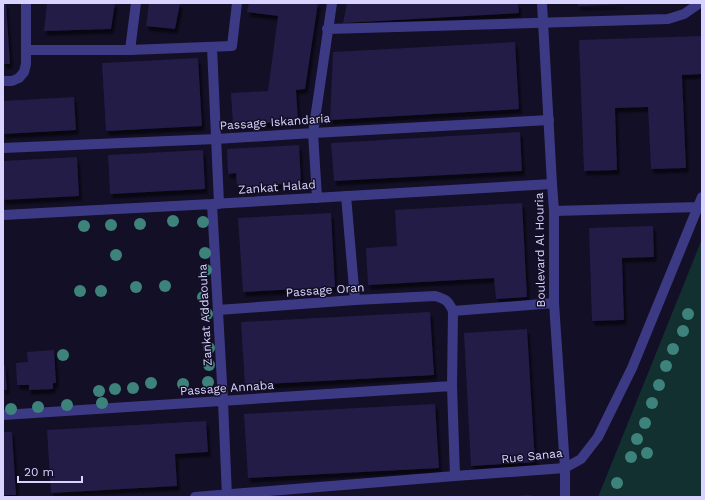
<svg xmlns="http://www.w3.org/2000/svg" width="705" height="500" font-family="'Work Sans',sans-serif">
<defs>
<filter id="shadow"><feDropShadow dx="2.5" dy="4.5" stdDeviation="1" flood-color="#0009"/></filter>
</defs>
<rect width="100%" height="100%" fill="#130f26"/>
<path fill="#12302f" d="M702,239V497H598L609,470Z"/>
<path fill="#241b47" filter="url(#shadow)" d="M3,3H6L10,64H3Z
M47,3H115L111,29L44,31Z
M149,3H180L175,29L146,26Z
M249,3H318L305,89L296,90L298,121L233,125L231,93L268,91L278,16L247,12Z
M347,3H518L519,13L343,23Z
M578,3H621V4L578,6Z
M702,36V74L682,75L686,168L651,169L648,107L615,108L617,170L584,171L579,40Z
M515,42L519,109L330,120L333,52Z
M198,58L202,126L106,131L102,63Z
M74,97L76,130L3,134V101Z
M520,132L522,171L334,181L331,143Z
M299,145L301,183L237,187L236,173L228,174L227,149Z
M203,150L205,189L110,194L108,155Z
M77,157L79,196L3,200V161Z
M522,203L527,297L496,299L494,278L368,285L366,248L397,246L395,210Z
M331,213L335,287L243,292L238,218Z
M653,226L654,257L622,258L624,320L592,321L589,228Z
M430,312L434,375L245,385L241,322Z
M527,329L535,462L471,466L464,333Z
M54,350L56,383H53V389L29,390V385H17L16,363L28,362L27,352Z
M3,365H5L7,390H3Z
M435,404L439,468L248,478L244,414Z
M206,421L208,452L175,454L177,486L51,493L47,430Z
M3,432H12L16,495H3Z
M531,495V497H518V496Z"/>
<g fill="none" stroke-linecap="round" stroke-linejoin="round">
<path stroke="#3d3a85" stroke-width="10" d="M346,196L355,300"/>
<path stroke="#3d3a85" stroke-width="10" d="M327,29L668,19L684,14L697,5L698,3
M212,47L219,204
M26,50H130L232,46L237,3
M130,50L136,3
M3,81H12L19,78L24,72L26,64V3
M3,148L216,139L313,133L549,120
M317,198L313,133L332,3
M212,204L223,401L227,497
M554,211L698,207
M3,215L212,204L552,184
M218,310L355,300L435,296C445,299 448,300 453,311L452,386L455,476
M453,311L554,303
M3,415L452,386
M195,497L455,476L565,468L581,459L598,437L632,368L702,197"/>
<path stroke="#3d3a85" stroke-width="10" d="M542,3L552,184L554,211V303L565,468V497"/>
</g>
<g fill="#3d827b">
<circle cx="173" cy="221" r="6"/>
<circle cx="203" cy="222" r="6"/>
<circle cx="140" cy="224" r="6"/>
<circle cx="111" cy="225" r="6"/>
<circle cx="84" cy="226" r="6"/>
<circle cx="205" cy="253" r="6"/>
<circle cx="116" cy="255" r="6"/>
<circle cx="206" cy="270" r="6"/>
<circle cx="165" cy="286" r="6"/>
<circle cx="136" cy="287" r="6"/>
<circle cx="80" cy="291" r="6"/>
<circle cx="101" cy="291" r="6"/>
<circle cx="203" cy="297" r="6"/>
<circle cx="207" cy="314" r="6"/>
<circle cx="688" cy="314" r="6"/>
<circle cx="683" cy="331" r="6"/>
<circle cx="209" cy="348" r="6"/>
<circle cx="673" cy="349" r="6"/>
<circle cx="63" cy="355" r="6"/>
<circle cx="209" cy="365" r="6"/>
<circle cx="666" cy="366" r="6"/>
<circle cx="208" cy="382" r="6"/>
<circle cx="151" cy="383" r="6"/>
<circle cx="183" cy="384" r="6"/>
<circle cx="659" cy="385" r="6"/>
<circle cx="133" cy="388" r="6"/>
<circle cx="115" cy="389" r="6"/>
<circle cx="99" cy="391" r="6"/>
<circle cx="102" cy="403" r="6"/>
<circle cx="652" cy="403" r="6"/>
<circle cx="67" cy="405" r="6"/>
<circle cx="38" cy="407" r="6"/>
<circle cx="11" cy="409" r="6"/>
<circle cx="645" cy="423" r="6"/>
<circle cx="637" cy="439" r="6"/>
<circle cx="647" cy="453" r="6"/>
<circle cx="631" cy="457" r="6"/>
<circle cx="617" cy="483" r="6"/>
</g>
<g text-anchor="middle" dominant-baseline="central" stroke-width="3" stroke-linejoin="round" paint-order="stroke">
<g font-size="12" fill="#d9d4ff" stroke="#130f26">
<text transform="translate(275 122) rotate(-4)">Passage Iskandaria</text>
<text transform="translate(277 187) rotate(-4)">Zankat Halad</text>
<text transform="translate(540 250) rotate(-91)">Boulevard Al Houria</text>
<text transform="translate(325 290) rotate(-4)">Passage Oran</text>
<text transform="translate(205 315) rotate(-93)">Zankat Addaouha</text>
<text transform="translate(227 388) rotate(-4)">Passage Annaba</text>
<text transform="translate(532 456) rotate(-6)">Rue Sanaa</text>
</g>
</g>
<rect width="705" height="500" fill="none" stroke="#d9d4ff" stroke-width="8"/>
<path d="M18 476v6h64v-6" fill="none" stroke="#d9d4ff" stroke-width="2"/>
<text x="24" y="476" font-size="12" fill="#d9d4ff" stroke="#130f26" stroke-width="3" paint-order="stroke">20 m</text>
</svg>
